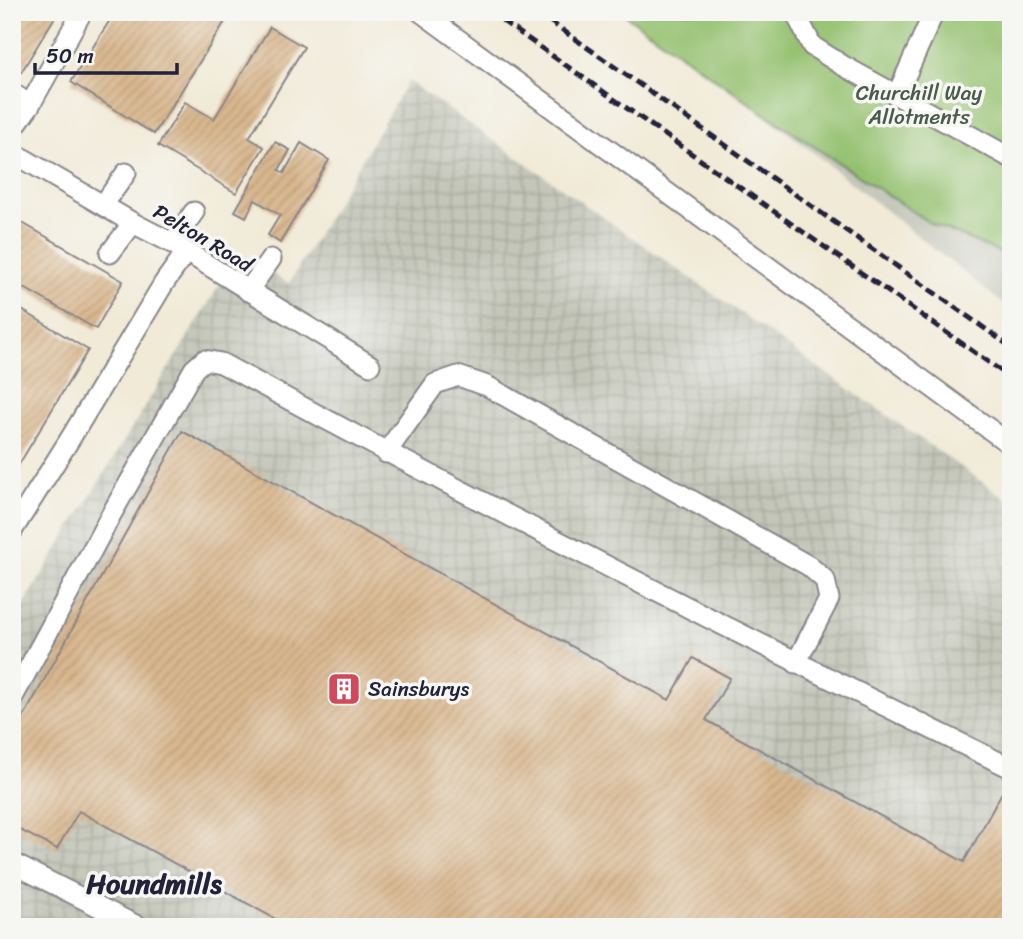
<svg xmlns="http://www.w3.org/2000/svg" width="1023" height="939" font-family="Sriracha,sans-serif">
<defs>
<pattern id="industrial-grid" width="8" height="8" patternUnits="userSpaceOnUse" patternTransform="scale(1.75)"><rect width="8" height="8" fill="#c4c6b9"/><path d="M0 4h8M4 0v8" fill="none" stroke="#a8aaa0"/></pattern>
<pattern id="building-hatch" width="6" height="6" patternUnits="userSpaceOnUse" patternTransform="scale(1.75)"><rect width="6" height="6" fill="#d9b78e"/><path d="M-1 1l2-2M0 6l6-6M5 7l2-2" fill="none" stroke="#ba9d7b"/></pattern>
</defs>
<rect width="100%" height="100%" fill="#f6f6f2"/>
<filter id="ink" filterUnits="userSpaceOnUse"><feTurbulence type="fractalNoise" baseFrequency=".0143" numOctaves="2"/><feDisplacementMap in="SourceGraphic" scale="14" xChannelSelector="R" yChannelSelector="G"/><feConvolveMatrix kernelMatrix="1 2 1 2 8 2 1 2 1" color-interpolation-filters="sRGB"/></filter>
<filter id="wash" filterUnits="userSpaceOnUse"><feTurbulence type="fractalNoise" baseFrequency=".00686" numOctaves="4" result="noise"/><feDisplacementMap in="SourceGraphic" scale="28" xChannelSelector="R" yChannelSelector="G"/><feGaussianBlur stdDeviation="1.57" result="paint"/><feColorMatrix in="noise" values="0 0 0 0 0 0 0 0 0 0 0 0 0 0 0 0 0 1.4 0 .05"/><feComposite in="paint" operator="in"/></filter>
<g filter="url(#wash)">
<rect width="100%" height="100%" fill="#f1ead7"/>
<path fill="url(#industrial-grid)" d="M408,81L1011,502V927H21L12,922V624L239,253L289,284Z"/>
<path fill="#c4c6b9" d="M762,112L930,223L1011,257V310Z"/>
<path fill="#94c170" stroke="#5b7256" stroke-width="2" d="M621,12H1011V257L930,223L762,112Z"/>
<g id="blocks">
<path fill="url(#building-hatch)" d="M12,12H58L17,79L12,76Z
M115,12H214L226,20L154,134L71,82Z
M270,27L304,47L249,138L264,147L236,193L158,146L185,102L214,119Z
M275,142L290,150L279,170L284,173L301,143L329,160L280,243L268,235L280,215L255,200L246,217L235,211Z
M12,217L123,281L96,329L12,281Z
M12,304L88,350L12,476Z
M182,431L669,700L693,658L730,678L706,720L964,862L1011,776V883L1009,887L1011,888V927H290L79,811L57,849L12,826V738Z"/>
</g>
</g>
<g filter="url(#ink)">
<use href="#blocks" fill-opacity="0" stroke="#8a8689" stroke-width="2"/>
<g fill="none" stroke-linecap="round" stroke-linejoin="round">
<defs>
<path id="minor" d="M421,12L1011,445
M795,12L812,46L842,65L1011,158
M12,93L30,105
M897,95L934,12
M12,130L30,105L82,12
M12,152L133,223L172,243L370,365
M103,205L126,173
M172,243L194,212
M110,253L133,223
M248,291L271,259
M386,453L435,384L458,376L487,386L809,566L825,580L829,599L796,663
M12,531L70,439L164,283L186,252
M12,699L112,513L194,369L204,360L221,363C481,504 745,638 1011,768
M12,863L139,927"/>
</defs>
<use href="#minor" stroke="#8a8689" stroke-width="23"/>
<use href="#minor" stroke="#fff" stroke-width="19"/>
<path stroke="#22223b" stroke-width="5" stroke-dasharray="10 5" stroke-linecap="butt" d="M490,12L1011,378
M537,12L1011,347"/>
</g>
</g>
<defs>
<symbol id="building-square" viewBox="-11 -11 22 22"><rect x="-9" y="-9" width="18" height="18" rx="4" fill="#d1495b" stroke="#f6f6f2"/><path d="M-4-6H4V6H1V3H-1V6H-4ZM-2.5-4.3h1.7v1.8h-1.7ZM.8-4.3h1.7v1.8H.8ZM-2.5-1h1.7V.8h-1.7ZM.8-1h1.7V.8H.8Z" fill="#fff"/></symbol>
</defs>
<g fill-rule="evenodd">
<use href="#building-square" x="325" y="670" width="38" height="38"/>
</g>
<g text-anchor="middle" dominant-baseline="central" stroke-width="7" stroke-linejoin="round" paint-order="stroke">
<g font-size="21" fill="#4a5a4e" stroke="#f6f6f2">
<text x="919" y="93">Churchill Way<tspan x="919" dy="24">Allotments</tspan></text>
</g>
<g font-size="21" fill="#22223b" stroke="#f6f6f2">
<text transform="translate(203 238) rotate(31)">Pelton Road</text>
</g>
<g font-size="21" fill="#22223b" stroke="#f6f6f2" text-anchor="start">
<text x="368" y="689">Sainsburys</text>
</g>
<g font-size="28" font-weight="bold" fill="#22223b" stroke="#f6f6f2">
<text x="154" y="883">Houndmills</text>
</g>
</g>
<rect width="1023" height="939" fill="none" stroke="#f6f6f2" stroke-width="42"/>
<path d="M35 63v10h142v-10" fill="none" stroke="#22223b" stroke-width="3.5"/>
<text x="46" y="63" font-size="21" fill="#22223b" stroke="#f6f6f2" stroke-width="5" paint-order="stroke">50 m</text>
</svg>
